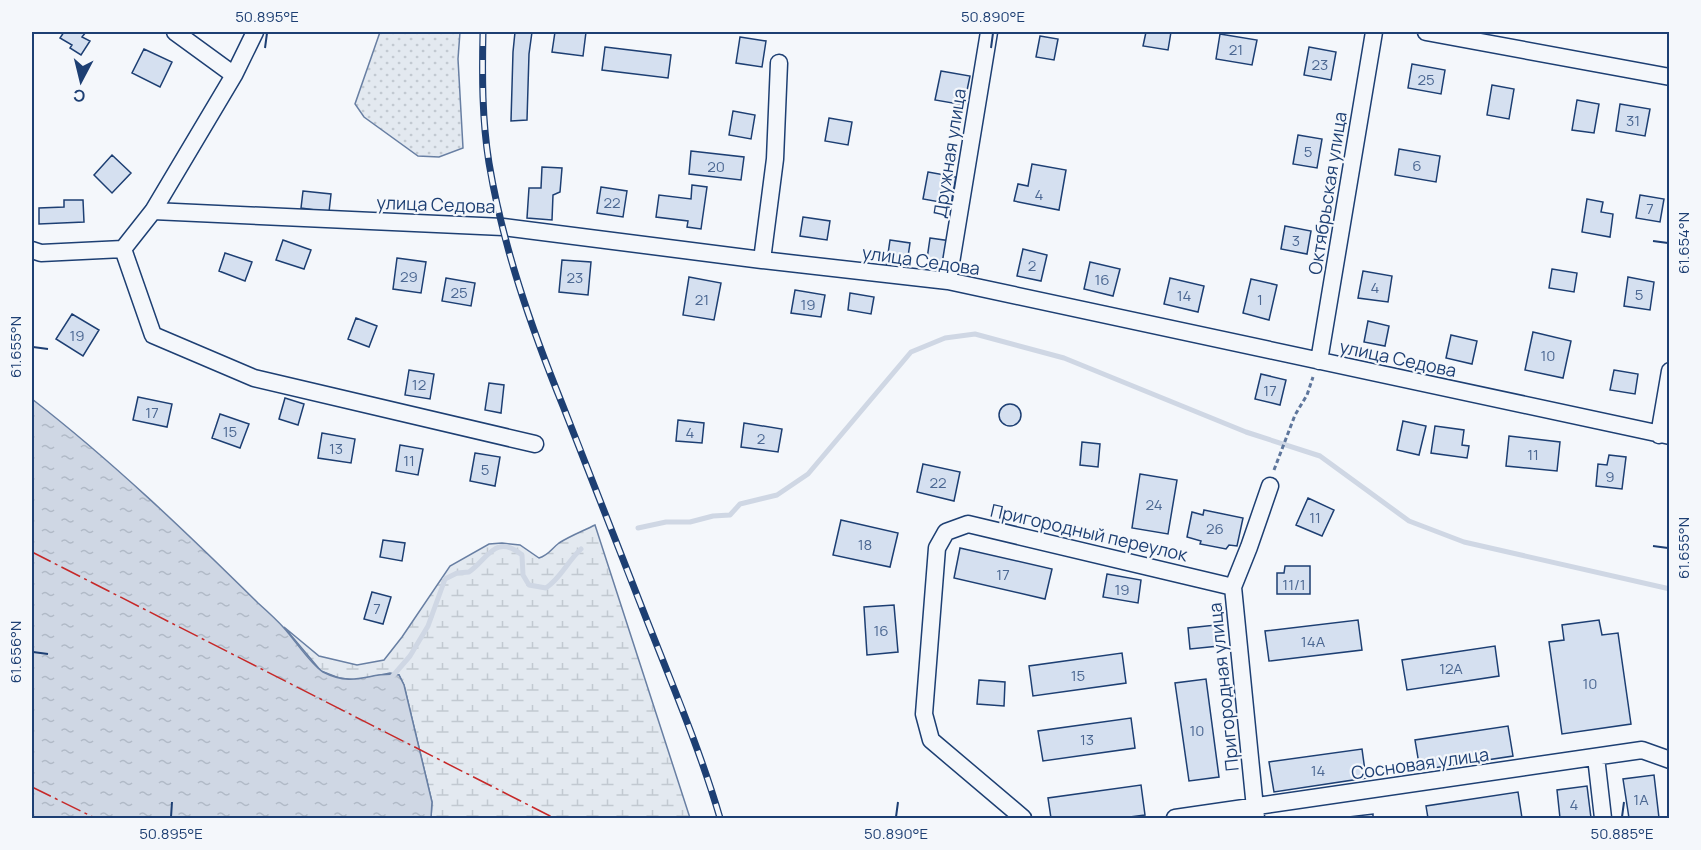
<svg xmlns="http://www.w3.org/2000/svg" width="1701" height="850" font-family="Manrope,sans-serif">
<defs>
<pattern id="grass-dots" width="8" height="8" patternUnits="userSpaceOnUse" patternTransform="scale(1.5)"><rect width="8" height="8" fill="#e3e9f0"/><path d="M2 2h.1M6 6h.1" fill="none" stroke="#c2c9d1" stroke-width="1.8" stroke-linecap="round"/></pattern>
<pattern id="wetland-marsh" width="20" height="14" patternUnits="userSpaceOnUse" patternTransform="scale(1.5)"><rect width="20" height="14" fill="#e3e9f0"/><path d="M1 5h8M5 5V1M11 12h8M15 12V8" fill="none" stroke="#c2c9d1"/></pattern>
<pattern id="water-ripples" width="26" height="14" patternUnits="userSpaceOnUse" patternTransform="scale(1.5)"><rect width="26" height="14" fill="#cfd7e4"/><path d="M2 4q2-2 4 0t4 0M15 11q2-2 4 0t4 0" fill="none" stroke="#b1bac7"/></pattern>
</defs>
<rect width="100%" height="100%" fill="#f4f7fb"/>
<path fill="url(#grass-dots)" stroke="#687fa3" stroke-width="1.5" d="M380,32H460L458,59L463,148L439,157L418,156L364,117L355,104Z"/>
<path fill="url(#wetland-marsh)" stroke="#687fa3" stroke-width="1.5" d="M595,525L690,818H431L432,802L404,685L399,675L390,673L357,680L339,678L321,671L284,627L319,656L357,665L384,660L402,637L450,566L489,544L502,543L520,545L539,558C549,555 551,549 559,543C570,536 583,531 595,525Z"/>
<path fill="url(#water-ripples)" stroke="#687fa3" stroke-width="1.5" d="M32,399C112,461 186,532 258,603C267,611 276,619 284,628C294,639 312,666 323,672C356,689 371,670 399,675L404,685L432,802L431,818H32Z"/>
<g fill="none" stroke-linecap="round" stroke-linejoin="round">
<path stroke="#cfd7e4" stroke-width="5" d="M638,528L666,522H690L713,516L730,515L740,504L777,495L808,474L911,352L945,338L975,334L1064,358L1246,432L1320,456L1409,521L1464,542L1670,589
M391,678L410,656L428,626L445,579L457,573L469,572C488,559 495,533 522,555L523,575L529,585L546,588C561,578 567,562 581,549"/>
</g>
<path fill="#d5e0f0" stroke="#1d3f73" stroke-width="1.5" d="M64,32H86L82,37L90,41L81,55L70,48L72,45L60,38Z
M515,32H532L529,54L527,120L511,121L513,52Z
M555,32H586L583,56L552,52Z
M1146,32H1171L1168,50L1143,46Z
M1220,34L1257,40L1252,65L1216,59Z
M1040,36L1058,39L1054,60L1036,57Z
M740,37L766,41L762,67L736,63Z
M605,47L671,55L668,78L602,70Z
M1309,47L1336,52L1331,80L1304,75Z
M144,49L172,62L160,87L132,73Z
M1412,64L1445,70L1441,94L1408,88Z
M941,71L970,76L964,105L935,100Z
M1492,85L1514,89L1509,119L1487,115Z
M1577,100L1599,104L1594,133L1572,130Z
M1620,104L1650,109L1645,136L1616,131Z
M733,111L755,115L751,139L729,135Z
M829,118L852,122L848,145L825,141Z
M1298,135L1322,139L1317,168L1293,164Z
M1399,149L1440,156L1436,182L1395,175Z
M691,151L744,157L741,180L689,174Z
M112,155L131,173L112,193L94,175Z
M1032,164L1066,170L1059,210L1014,201L1018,184L1028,186Z
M542,167L562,168L560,192L553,195L552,220L527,218L529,188H541Z
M928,172L956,177L951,204L923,199Z
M692,185L707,187L701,229L687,227L688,221L656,217L659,195L691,199Z
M601,187L627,191L623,217L597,213Z
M303,191L331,194L329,212L301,208Z
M1640,195L1664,199L1660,222L1636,218Z
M1587,199L1603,202L1601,212L1613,214L1610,237L1582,232Z
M64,200H83L84,222L39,224V208L64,207Z
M803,217L830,221L827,240L800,236Z
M1285,226L1311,231L1307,254L1281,249Z
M930,238L951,241L948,263L927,259Z
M283,240L311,250L304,269L276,260Z
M890,240L910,243L906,270L886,268Z
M1023,249L1047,255L1041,281L1017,276Z
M225,253L252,262L245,281L219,271Z
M397,258L426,262L421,293L393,289Z
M562,260L591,262L588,295L559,292Z
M1090,262L1120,269L1113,296L1084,289Z
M1552,269L1577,273L1574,292L1549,288Z
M1363,271L1392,276L1388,302L1358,298Z
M689,277L721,283L714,320L683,315Z
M1628,277L1654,282L1650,310L1624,306Z
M446,278L475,283L471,306L442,301Z
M1170,278L1204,286L1198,312L1164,304Z
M1251,279L1277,285L1269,320L1243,313Z
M795,290L825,295L821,317L791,313Z
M850,293L874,297L871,314L848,310Z
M72,314L99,330L83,356L56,339Z
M356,318L377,326L369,347L348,339Z
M1368,321L1389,326L1385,346L1364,342Z
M1533,332L1571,341L1563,378L1525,370Z
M1451,335L1477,341L1472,364L1446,358Z
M409,370L434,374L430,399L405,395Z
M1614,370L1638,374L1635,394L1610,390Z
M1261,374L1286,380L1280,405L1255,399Z
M489,383L504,385L501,413L485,410Z
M138,397L172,404L167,427L133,420Z
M285,398L304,404L298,425L279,419Z
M999 415a11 11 0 1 1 22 0a11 11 0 1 1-22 0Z
M220,414L249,424L240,448L212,438Z
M678,420L704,423L702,443L676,441Z
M1403,421L1426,426L1419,455L1397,450Z
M744,423L782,429L778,452L741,447Z
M1435,426L1464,430L1462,445L1469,446L1467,458L1431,453Z
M322,433L355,439L351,463L318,458Z
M1509,436L1560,442L1557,471L1506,466Z
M1082,442L1100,444L1098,467L1080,465Z
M400,445L423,449L418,475L396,471Z
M475,453L500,457L495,486L470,481Z
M1609,455L1626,457L1622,489L1596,486L1598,464L1607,465Z
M923,464L960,472L954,501L917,492Z
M1140,474L1177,480L1168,534L1132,528Z
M1308,498L1334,510L1322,536L1296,525Z
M1204,510L1243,518L1237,546L1229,545L1226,549L1200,544L1201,541L1187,537L1192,512L1203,515Z
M841,520L898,533L890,567L833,555Z
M383,540L405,543L402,561L380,557Z
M960,548L1052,569L1045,599L954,578Z
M1285,566H1310V594H1277V573H1284Z
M1107,574L1141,580L1138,603L1103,597Z
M372,592L391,597L383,624L364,619Z
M894,605L898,652L867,655L864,607Z
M1358,620L1362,650L1269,661L1265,631Z
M1599,620L1602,635L1618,633L1631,724L1562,734L1549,642L1564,640L1562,625Z
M1216,625L1219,646L1190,649L1188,628Z
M1495,646L1499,676L1407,690L1402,660Z
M1122,653L1126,683L1033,696L1029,666Z
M1206,679L1219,777L1189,781L1175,683Z
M979,680L1005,682L1004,706L977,704Z
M1131,718L1135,748L1043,761L1038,731Z
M1508,726L1513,756L1420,770L1415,740Z
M1362,749L1366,778L1274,792L1269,762Z
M1654,775L1659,818H1629L1623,779Z
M1141,785L1145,815L1122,818H1051L1048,798Z
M1587,786L1591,818H1560L1557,790Z
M1518,792L1522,818H1428L1426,806Z
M1373,814V818H1340Z"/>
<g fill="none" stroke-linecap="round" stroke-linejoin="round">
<defs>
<path id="minor" d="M175,32L234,75
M1426,32L1670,77
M153,211L503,227L762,260L948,281L1670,436
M123,249L153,335L254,378L535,444
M123,249L153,211L234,75L255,32
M32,250L41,253L123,249
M762,260L775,159L779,63
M948,281L989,32
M1319,361L1374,32
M1659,435L1670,371
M1596,757L1603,818
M1023,818L931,740L924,714L937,548L946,532L968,524L1233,587
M1175,818L1642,750L1670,760
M1256,818L1233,587L1249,547L1270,486"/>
</defs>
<use href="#minor" stroke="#1d3f73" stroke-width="19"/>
<path stroke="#5e769c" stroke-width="3" stroke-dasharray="4.5 3" stroke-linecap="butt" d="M1274,470L1295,415L1307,395L1313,377"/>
<use href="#minor" stroke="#f4f7fb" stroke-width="16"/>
<defs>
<path id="rail" d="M483,32C482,76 482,119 489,163C503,247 531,327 563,406C591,477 618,547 646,618C672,684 700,750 720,818"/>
</defs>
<use href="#rail" stroke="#1d3f73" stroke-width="7"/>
<use href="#rail" stroke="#f4f7fb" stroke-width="4.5" stroke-dasharray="14" stroke-linecap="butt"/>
<path stroke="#c62828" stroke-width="1.5" stroke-dasharray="21 4.5 3 4.5" stroke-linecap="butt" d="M32,552L554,818
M32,787L95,818"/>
</g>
<path fill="none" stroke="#1d3f73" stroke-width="2" d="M265,48L267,33M991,48L993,33M1653,241L1668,243M33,347L48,349M1653,546L1668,548M33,652L48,654M171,817L172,802M896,817L898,802M1622,817L1624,802"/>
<g text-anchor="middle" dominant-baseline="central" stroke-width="4.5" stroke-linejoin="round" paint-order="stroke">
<g font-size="15" fill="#4b6792">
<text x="1236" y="49">21</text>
<text x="1320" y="64">23</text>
<text x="1426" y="79">25</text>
<text x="1633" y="120">31</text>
<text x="1308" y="151">5</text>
<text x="1417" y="165">6</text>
<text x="716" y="166">20</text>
<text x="1039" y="194">4</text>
<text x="612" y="202">22</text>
<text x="1650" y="208">7</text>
<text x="1296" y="240">3</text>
<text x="1032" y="265">2</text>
<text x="409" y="276">29</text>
<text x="575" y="277">23</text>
<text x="1102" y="279">16</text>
<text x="1375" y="287">4</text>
<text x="459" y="292">25</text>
<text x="1639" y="294">5</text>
<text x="1184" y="295">14</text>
<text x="702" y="299">21</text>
<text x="1260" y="299">1</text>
<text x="808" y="304">19</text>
<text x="77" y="335">19</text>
<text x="1548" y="355">10</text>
<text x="419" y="384">12</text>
<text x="1270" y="390">17</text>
<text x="152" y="412">17</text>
<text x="230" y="431">15</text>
<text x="690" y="432">4</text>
<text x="761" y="438">2</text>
<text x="336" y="448">13</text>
<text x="1533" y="454">11</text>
<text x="409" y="460">11</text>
<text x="485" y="469">5</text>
<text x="1610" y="476">9</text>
<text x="938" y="482">22</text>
<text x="1154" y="504">24</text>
<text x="1315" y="517">11</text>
<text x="1215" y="528">26</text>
<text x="865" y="544">18</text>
<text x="1003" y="574">17</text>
<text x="1294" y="584">11/1</text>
<text x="1122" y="589">19</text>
<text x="377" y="608">7</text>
<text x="881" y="630">16</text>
<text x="1313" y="641">14А</text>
<text x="1451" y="668">12А</text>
<text x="1078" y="675">15</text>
<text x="1590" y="683">10</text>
<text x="1197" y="730">10</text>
<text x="1087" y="739">13</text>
<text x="1318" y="770">14</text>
<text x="1641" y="799">1А</text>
<text x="1574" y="804">4</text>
</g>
<g font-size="18" fill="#1d3f73" stroke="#f4f7fb">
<text transform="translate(949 153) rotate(-81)">Дружная улица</text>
<text transform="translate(1327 193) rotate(-81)">Октябрьская улица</text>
<text transform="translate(436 204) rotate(2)">улица Седова</text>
<text transform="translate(921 260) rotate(8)">улица Седова</text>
<text transform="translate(1398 358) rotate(12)">улица Седова</text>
<text transform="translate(1089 532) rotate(13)">Пригородный переулок</text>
<text transform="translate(1223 687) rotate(-96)">Пригородная улица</text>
<text transform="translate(1420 763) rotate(-8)">Сосновая улица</text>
</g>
</g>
<rect width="1701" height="850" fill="none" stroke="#f4f7fb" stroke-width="66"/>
<g transform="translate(81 81) rotate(187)" stroke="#f4f7fb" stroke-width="4.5" paint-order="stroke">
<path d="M0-4.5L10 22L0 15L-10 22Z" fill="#1d3f73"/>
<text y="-9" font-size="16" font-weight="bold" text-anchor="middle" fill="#1d3f73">С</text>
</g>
<rect x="33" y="33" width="1635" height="784" fill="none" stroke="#1d3f73" stroke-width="2"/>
<g font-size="15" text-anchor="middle" fill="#1d3f73">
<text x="267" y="22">50.895°E</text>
<text x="993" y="22">50.890°E</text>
<text transform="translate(1684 243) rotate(-90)" y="5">61.654°N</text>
<text transform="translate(16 347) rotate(-90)" y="5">61.655°N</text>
<text transform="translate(1684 548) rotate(-90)" y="5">61.655°N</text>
<text transform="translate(16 652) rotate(-90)" y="5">61.656°N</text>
<text x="171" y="839">50.895°E</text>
<text x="896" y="839">50.890°E</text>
<text x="1622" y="839">50.885°E</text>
</g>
</svg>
